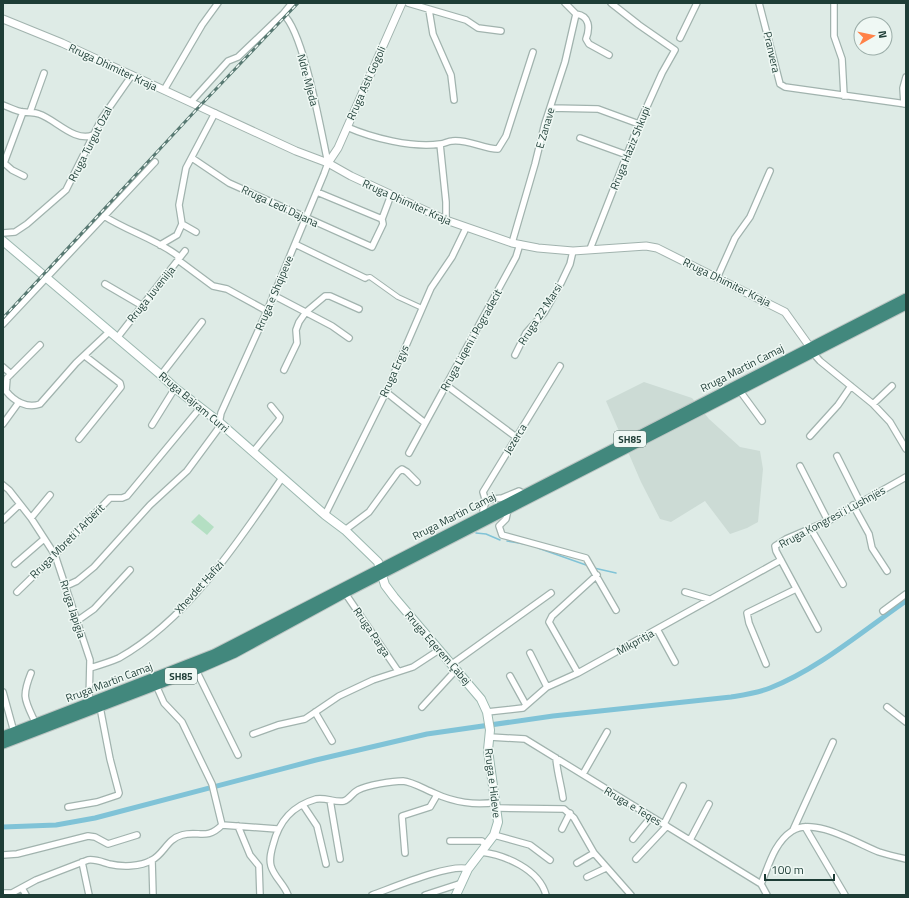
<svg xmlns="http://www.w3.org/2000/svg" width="909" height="898" font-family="'Titillium Web',sans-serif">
<rect width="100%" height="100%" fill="#deebe6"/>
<path fill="#ccdbd5" d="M644,382L692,398L709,419L740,447L760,451L763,469L758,522L747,528L730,534L705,501L671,522L660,519L641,482L606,401Z"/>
<path fill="#b4dfc3" d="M199,514L214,527L207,535L191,522Z"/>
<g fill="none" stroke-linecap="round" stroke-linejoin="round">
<path stroke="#80c3d7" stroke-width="1.5" d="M476,533L486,534L500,540
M507,541L525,544
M538,548L586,565
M594,568L616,573"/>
<path stroke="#80c3d7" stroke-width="5" d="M3,827L56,825L95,818L316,760L427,734L553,716L731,697C743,695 757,693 770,688C817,670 864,630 906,601"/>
<defs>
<path id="pedestrian" d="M365,278L370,277L398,297L422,308"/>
<path id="minor" d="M408,3L466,20L478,28L501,31
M565,3L576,14
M759,3L780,84L785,87L906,104
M834,3V36L842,59L844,96
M429,10L433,34L451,75L454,100
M576,14C590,16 590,28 586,39L589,44L609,55
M680,38L697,3
M164,90L202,25L218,3
M191,102L228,61L238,57L283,14L292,3
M904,104L903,88L906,77
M3,105C9,107 17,112 24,112C29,113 34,112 39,114C55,119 75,143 93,135
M550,108L598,109L639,124
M23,112L4,163L12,170L24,176
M30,112L44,73
M347,127C372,138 412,148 440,144C444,144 448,141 452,141C468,139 483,149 498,149L506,136L533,52
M580,138L627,155
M440,144L446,202V220
M192,158L229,183L372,247L383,224L382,219L391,195
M317,192L382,219
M104,216C127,231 156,239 178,256V260L213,286L227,289L267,311
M196,232L182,224L179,205L186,168L215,113
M3,233L15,232L27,224L66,190L102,118L132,75
M512,243L535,164L545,123L565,62L576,14
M295,244L365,278
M160,245L177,235L182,224
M590,249L639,124L662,73L675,50L639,25L611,3
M717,278L735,238L750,217L770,171
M105,284L141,305
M273,295L332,326L349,338
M3,324L155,162
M117,338L185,251
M40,345L7,378L6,391C14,401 27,409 40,404L76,363L109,332
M813,353L820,361L873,404L890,422L906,449
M515,355L526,333L544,313L561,283L570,264L573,251
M3,367L11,374
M284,370L297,343L296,330L299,322L306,312L325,296H330L359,309
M161,375L202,322
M446,385L516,437
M740,391L762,421
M386,392L425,423
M873,404L892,386
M3,424L19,402
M152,425L175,388
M810,436L838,405L851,386
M79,439L121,387L120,383L85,356
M253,452L279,420L280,417L271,406
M409,453L516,257L520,244
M837,456L860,502
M800,466L828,521
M3,485L9,490L31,518L55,555L90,660L89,703
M485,500L502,498L519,491L524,494
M853,505L869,534L872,548L887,571
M508,510L506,519L499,526L502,535L586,558L616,610
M484,514L483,510L486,502L483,492L560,366
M325,515L386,392L431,288L452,257L466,228
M31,518L50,495
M3,520L20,504
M811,529L843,584
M345,530L369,512L398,472L402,469L407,472L417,482
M15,564L44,539
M66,586L77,581L94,567L150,505L187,471L218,429L221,413L267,311L324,174L328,163C321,132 304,32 283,14
M17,592L55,555L110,498H122L127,496L200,408
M685,592L709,599
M345,593L398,671
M883,611L906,594
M77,621L94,609L130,570
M657,629L675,662
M818,629L776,551L775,546L786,539L828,521L906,477
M530,653L547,687
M452,664L551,593
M766,664L749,623L747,613L796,589
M90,668C100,665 110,662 119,658C188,619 238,542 282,478
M196,670L238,755
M31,673C21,698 25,700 36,724
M578,673L549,622L552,616L597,575
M510,676L526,705
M156,685L164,703L182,722L212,784L222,825
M3,692L14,732
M422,707L456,670
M887,707L906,722
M315,712L332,741
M487,712L523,708L547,687L578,673L781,560
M253,734L278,725L305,719L339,696L373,680L413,667L439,650
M490,737L525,739L761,884L767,895
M556,758C557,772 561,784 563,798
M583,774L607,732
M330,800L340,859
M303,805L317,826L326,864
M68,807L97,802L118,795L119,793L110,759L100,707
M498,808L564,809L574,818L594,853L631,895
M664,824L683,786
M222,825L277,829
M238,826L250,855L259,866L260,895
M805,827L845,895
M562,829L570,813
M793,830L833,742
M494,835L530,845L550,860
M633,839L651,817
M690,840L709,804
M450,841H482L486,846
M481,852C505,855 539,869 546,895
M405,853L402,816L430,807L437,795
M3,855L17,854L88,836L95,837L108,844L137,835
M636,859L667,826
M152,860L153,895
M82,862L89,895
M577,863L594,853
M587,877L606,868
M761,884C769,865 774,843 792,831C813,816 858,844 879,852C888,855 897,857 906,859
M22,888L26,895
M3,893H12L36,880L88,860C96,859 102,862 109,864C122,867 140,867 152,860C164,854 167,839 182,835C199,830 206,841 222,825
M288,895C284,884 274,877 271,866C269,859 271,852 273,845C279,821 292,806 316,799C326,797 335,803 344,801C350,799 352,793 358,790C367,785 393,781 403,781C413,782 424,789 434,793C453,802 476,806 496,802
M372,895C392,888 451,863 468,869
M425,895L462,883"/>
<path id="tertiary" d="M3,19L62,43L296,151L328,163L351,176L446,220L512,243L538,248L573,251L646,246L657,248L785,312L810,347
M328,163L338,148L402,3"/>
<path id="secondary" d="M3,241L161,375L175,388L219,422L325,515L345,530L378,562L385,585L394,597L481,699L487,712L490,730L488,750L498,822L494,835L468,869L456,895"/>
<path id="trunk" d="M3,736L214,654L906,298
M3,744L196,670L235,653L345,593L906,305"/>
</defs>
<use href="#pedestrian" stroke="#a1b3ae" stroke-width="6"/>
<use href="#minor" stroke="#a1b3ae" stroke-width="8"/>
<use href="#tertiary" stroke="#a1b3ae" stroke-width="9"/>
<use href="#secondary" stroke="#9cb8b0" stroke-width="10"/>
<use href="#trunk" stroke="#bcc5c3" stroke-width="11"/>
<use href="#pedestrian" stroke="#fff" stroke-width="4"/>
<use href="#minor" stroke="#fff" stroke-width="5.5"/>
<use href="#tertiary" stroke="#fff" stroke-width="7"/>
<use href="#secondary" stroke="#fff" stroke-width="8"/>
<use href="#trunk" stroke="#42887d" stroke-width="9"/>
<defs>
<path id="rail" d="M3,318L196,110L298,3"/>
</defs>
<use href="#rail" stroke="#587972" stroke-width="3"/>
<use href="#rail" stroke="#eff8f4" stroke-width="1.5" stroke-dasharray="4.5" stroke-linecap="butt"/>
</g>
<g text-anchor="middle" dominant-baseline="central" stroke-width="3" stroke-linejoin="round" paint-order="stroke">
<g fill="#eff8f4" stroke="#5d756f" stroke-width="1">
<rect x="614" y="431" width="32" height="16" rx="3"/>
<rect x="165" y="668" width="32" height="16" rx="3"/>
</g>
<g font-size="10" font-weight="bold" fill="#1e3d36">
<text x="630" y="439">SH85</text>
<text x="181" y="676">SH85</text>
</g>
<g font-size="11" fill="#1e3d36" stroke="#eff8f4">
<text transform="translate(772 52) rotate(77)">Pranvera</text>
<text transform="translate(113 67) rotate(25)">Rruga Dhimiter Kraja</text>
<text transform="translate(308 80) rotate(75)">Ndre Mjeda</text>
<text transform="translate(366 83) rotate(-66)">Rruga Asti Gogoli</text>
<text transform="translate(545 128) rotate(-74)">E Zanave</text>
<text transform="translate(90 144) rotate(-63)">Rruga Turgut Ozal</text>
<text transform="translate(630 148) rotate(-68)">Rruga Haziz Shkupi</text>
<text transform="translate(407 202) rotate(24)">Rruga Dhimiter Kraja</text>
<text transform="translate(280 206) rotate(25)">Rruga Ledi Dajana</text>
<text transform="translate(727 282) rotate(26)">Rruga Dhimiter Kraja</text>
<text transform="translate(274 293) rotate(-67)">Rruga e Shqipeve</text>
<text transform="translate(151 294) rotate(-51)">Rruga Juvenilja</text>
<text transform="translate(540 314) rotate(-57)">Rruga 22 Marsi</text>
<text transform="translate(471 340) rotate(-61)">Rruga Liqeni i Pogradecit</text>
<text transform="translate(742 368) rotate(-27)">Rruga Martin Camaj</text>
<text transform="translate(394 371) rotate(-66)">Rruga Ergys</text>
<text transform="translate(194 402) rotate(40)">Rruga Bajram Curri</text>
<text transform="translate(515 439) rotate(-59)">Jezerca</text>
<text transform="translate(454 516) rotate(-27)">Rruga Martin Camaj</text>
<text transform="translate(832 517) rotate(-28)">Rruga Kongresi i Lushnjës</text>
<text transform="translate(67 541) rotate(-45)">Rruga Mbreti I Arbërit</text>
<text transform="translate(199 587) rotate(-48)">Xhevdet Hafizi</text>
<text transform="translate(73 609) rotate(72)">Rruga Japigia</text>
<text transform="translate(372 632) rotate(56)">Rruga Parga</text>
<text transform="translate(635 642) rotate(-29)">Mikpritja</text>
<text transform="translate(438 648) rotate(49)">Rruga Eqerem Çabej</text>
<text transform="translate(109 682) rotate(-21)">Rruga Martin Camaj</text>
<text transform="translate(493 783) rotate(83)">Rruga e Hideve</text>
<text transform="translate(633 806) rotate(31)">Rruga e Teqes</text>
</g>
</g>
<rect width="909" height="898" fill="none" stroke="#1e3d36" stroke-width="8"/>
<g transform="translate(873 36) rotate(81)"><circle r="19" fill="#eff8f4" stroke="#9bada8"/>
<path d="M0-3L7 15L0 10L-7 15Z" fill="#ff8248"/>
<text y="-6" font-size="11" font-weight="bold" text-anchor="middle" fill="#1e3d36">N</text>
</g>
<path d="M765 874v6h69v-6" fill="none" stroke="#1e3d36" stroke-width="2"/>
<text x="771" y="874" font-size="12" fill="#1e3d36" stroke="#eff8f4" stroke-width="3" paint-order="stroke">100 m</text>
</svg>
